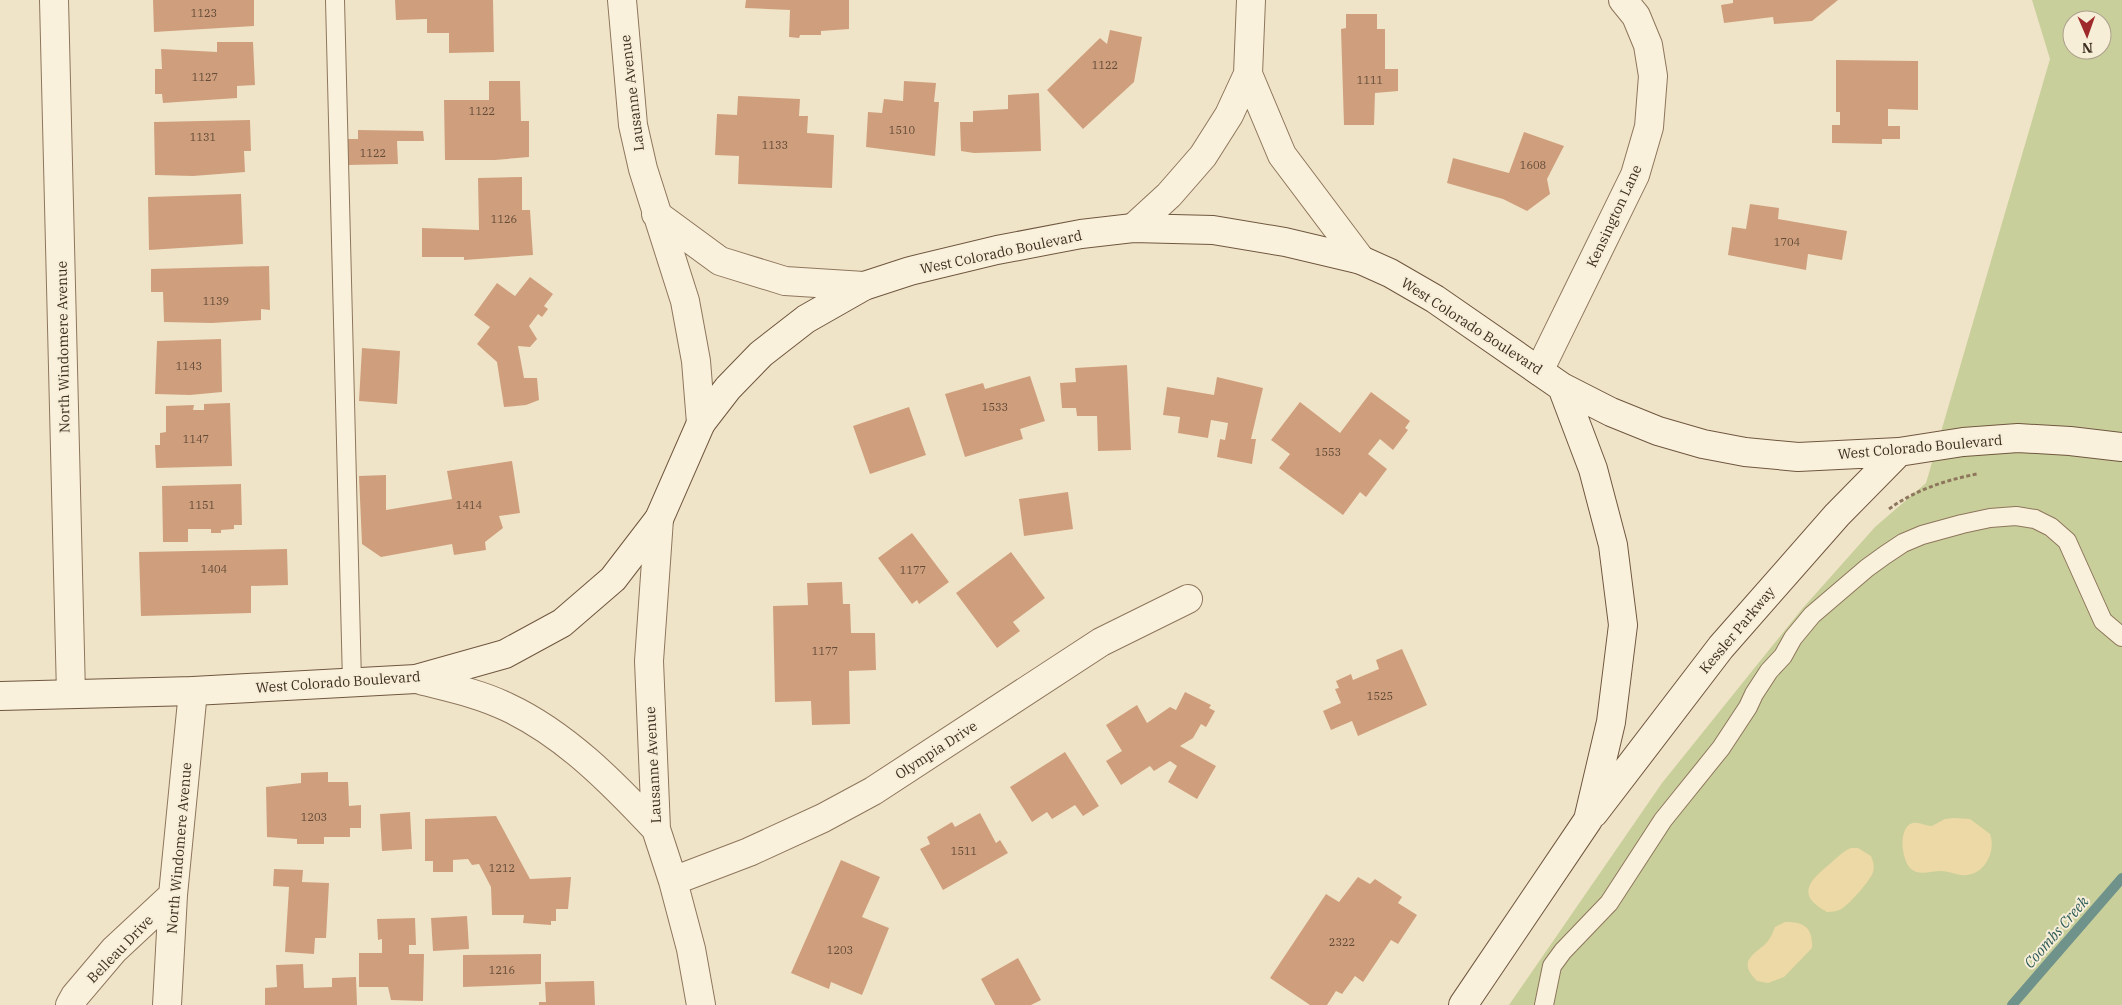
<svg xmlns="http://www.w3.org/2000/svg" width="2122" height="1005" font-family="'IBM Plex Serif',serif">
<rect width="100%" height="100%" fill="#f0e4c8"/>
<path fill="#c9cf9b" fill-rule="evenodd" d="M2032,0H2122V1005H1509L1662,783L1802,609L1875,527L1926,483L2050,59ZM2072,20H2102V50H2072Z"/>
<path fill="#ecd9a5" d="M1954,818L1970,819L1990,834C1996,850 1986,873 1967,875C1957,876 1950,871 1941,871C1931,871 1919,876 1911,869C1902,861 1898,832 1910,824C1917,820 1925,826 1932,826L1945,819Z
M1851,848H1858L1871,856C1873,861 1875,867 1873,872C1871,880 1850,903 1843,908C1838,911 1833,912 1827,912C1793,894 1812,879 1832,862C1838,857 1843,851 1851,848Z
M1785,922C1805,922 1813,928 1812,948L1784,977L1768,983L1757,981C1733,957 1762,953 1770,938C1772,935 1773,931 1775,927Z"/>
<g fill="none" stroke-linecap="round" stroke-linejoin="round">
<path stroke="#6f938a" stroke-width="10" d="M2012,1005L2122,878"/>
</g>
<path fill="#cf9f7d" d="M153,0H254V26L154,32Z
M395,0H493L494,52L449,53V33H427V19L396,20Z
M746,0H849V29L821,31V35H800L799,38L789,37L790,10L745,8Z
M1733,0H1838L1812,21L1774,24L1773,17L1724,23L1721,5L1733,3Z
M1346,14H1377V29H1385V69H1398V91L1375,93L1374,125H1344L1341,29L1346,28Z
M1110,30L1142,37L1134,82L1083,129L1047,90L1100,38L1107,44Z
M217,42H253L255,85L237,86V98L163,103L162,94H155V69H162L161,49L217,52Z
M1836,60L1918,61V110L1888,109V126H1900V139H1882V144L1832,143V125H1840V112H1836Z
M489,81H520L521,121H529V157L495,160H445L444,100H489Z
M904,81L936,83L934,102H939L935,156L866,147L868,112L882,113L884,99L903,101Z
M1039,93L1041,151L974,153L961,151L960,122H973V111L1008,109V95Z
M738,96L800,99L799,116H808L807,133L834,135L832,188L738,184L739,156L715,155L717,114L737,115Z
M250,120L251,151H244L245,172L193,176L155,175L154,122Z
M358,130L423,131L424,141H397L398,164L348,165L347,139H358Z
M1524,132L1564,146L1547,179L1550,194L1527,211L1503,199L1447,183L1453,158L1509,173Z
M522,177V210H530L533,255L464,260V257H422V228L479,230L478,178Z
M241,194L243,244L149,250L148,197Z
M1750,204L1779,208L1778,219L1847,231L1842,260L1808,254L1806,270L1728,255L1732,227L1746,229Z
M269,266L270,310L261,309V320L212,323L164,322L163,292H151V269Z
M530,277L553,294L544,306L548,309L542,317L538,314L529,326L537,339L530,347L518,346L524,378H537L539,400L526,405L504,407L497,362L477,344L490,327L474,315L497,283L515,296Z
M221,339L222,392L190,395L155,394L157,341Z
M362,348L400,351L397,404L359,401Z
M1127,365L1131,450L1098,451L1097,416H1077L1076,408H1062L1060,383L1076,382L1075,368Z
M1030,376L1045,421L1020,429L1023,439L965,457L945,394L983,383L985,389Z
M1217,377L1263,388L1251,439H1256L1252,464L1217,457L1220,439L1225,440L1228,423L1211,420L1208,438L1178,433L1180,417L1163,415L1167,387L1214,395Z
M1371,392L1410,421L1405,428L1408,430L1393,450L1380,439L1368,454L1387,469L1366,497L1360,492L1343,515L1279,468L1290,454L1271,440L1300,402L1340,433Z
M230,403L232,466L156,468L155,445H160V433L166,432V406L194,405L193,410H204V404Z
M909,407L926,455L870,474L853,426Z
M512,461L520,513L499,516L503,528L485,542L486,550L454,555L452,544L381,557L362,544L359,476L386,475V510L452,499L447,471Z
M241,484L242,525H234V529L221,530V533H211V529H188V542H163L162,486Z
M1068,492L1073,529L1024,536L1019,499Z
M912,533L949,582L919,604L917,600L912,604L878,558Z
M287,549L288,585L251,586V613L141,616L139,552Z
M1011,552L1045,598L1013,622L1020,631L997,648L956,593Z
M842,582L843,604H850L851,633H875L876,670L849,671L850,724L812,725L811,701L775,702L773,606L808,605L807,583Z
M1402,649L1427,705L1358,736L1352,721L1331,730L1323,711L1341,703L1335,689L1339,688L1336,681L1351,674L1353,680L1379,669L1376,660Z
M1185,692L1211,705L1209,708L1215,711L1206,727L1201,724L1193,738L1180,746L1216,766L1197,799L1168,782L1177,766L1170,761L1154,771L1150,766L1121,785L1106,761L1122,751L1106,725L1137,705L1147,723L1170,707L1176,710Z
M1065,752L1099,806L1083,816L1075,805L1052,819L1047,812L1032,822L1010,787Z
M328,772V782H348L349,806L361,805V828H350V837H324V844H297V839L267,837L266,787L301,783V773Z
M410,812L412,849L382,851L380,814Z
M980,813L996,843L1000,840L1008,853L943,890L920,849L930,844L927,837L952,822L955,827Z
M496,816L530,879L571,877L568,909H556V921H551V925L523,923L524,915H492L491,887L479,864L472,865L468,859L453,860V872H433V861H425V819Z
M841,860L880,877L862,917L889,928L862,995L831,982L829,989L791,973Z
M274,869L303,870L302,882L329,883L326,938H315L314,954L285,952L289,887L273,886Z
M1358,877L1370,884L1375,879L1402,897L1398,903L1417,915L1398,944L1391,940L1363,982L1355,976L1342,994L1336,991L1327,1005H1310L1270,978L1326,894L1339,902Z
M467,916L469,949L433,951L431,918Z
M415,918L416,945H409V954H424L423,1001L391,1000L388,987H359V953H382V939L378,940L377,919Z
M541,954V984L463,987V955Z
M1018,958L1041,1000L1031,1005H995L981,979Z
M303,964L304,988L332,987V978L356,977L357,1005H265V988L277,987L276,965Z
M594,981L595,1005H539V1002H546L545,982Z"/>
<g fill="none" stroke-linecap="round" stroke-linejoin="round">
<defs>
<path id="lane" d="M335,0L352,682
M1544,1005L1552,966L1563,951L1609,903L1663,820L1721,748L1748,707L1754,694L1769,671L1783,656L1793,638L1812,615L1867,568L1885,555L1903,543L1922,535L1962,524L1990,518L2016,516L2035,519L2051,527L2067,541L2103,621L2122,637"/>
<path id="street" d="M54,0L71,694
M622,0L633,125L643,169L685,301L696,361L701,423
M1248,74L1282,155L1361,260
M656,214L720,261L785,281L864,286
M1133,228L1169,195L1203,156L1229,115L1248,74L1251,0
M1539,371L1635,175L1649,127L1653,76L1648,45L1636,16L1623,0
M659,519L649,661L656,829L673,881L691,949L701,1005
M416,679C447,687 478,693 507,707C565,734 613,783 656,829
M673,881L749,852L823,818L873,791L1101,642L1188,599
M70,1005L75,996L114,950L173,895
M167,1005L173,895L193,691"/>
<path id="secondary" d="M0,696L193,691L416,679L505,654L562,623L613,579L659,519L701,423L728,388L761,354L806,319L864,286L910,271L997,250L1081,234L1133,228L1213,230L1285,242L1361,260L1390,273L1435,299L1562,387L1611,412L1658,431L1703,444L1745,452L1798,457L1899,452L1963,442L2018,438L2070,441L2122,447
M1594,813L1721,647L1837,515L1899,452
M1463,1005L1588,820L1611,722L1623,625L1613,545L1593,469L1562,387"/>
</defs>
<use href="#lane" stroke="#8d765c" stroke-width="20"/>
<use href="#street" stroke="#8d765c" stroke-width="30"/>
<use href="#secondary" stroke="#6f573f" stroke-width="30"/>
<path stroke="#8d765c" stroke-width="3" stroke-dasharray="4 2.5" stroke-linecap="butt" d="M1889,509C1915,490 1946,480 1977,474"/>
<use href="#lane" stroke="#faf1dc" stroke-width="18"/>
<use href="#street" stroke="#faf1dc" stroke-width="28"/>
<use href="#secondary" stroke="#faf1dc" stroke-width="28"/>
</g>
<g text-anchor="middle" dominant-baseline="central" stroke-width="4" stroke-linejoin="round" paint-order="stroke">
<g font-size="11" fill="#624a37">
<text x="204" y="13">1123</text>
<text x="1105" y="65">1122</text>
<text x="205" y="77">1127</text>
<text x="1370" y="80">1111</text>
<text x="482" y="111">1122</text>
<text x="902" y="130">1510</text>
<text x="203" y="137">1131</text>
<text x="775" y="145">1133</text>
<text x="373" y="153">1122</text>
<text x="1533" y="165">1608</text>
<text x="504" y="219">1126</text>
<text x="1787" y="242">1704</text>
<text x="216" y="301">1139</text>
<text x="189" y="366">1143</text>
<text x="995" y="407">1533</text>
<text x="196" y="439">1147</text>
<text x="1328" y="452">1553</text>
<text x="202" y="505">1151</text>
<text x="469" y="505">1414</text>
<text x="214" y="569">1404</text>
<text x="913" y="570">1177</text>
<text x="825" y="651">1177</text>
<text x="1380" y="696">1525</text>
<text x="314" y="817">1203</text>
<text x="964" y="851">1511</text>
<text x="502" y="868">1212</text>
<text x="1342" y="942">2322</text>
<text x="840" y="950">1203</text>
<text x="502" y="970">1216</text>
</g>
<g font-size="14" fill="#3d2e20" stroke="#f7eed8">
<text transform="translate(632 93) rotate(-97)">Lausanne Avenue</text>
<text transform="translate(1614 216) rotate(-65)">Kensington Lane</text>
<text transform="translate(1001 252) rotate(-12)">West Colorado Boulevard</text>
<text transform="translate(1472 326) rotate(33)">West Colorado Boulevard</text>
<text transform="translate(63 347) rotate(-91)">North Windomere Avenue</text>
<text transform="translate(1920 447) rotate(-5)">West Colorado Boulevard</text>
<text transform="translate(1737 630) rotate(-50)">Kessler Parkway</text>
<text transform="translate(338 682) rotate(-4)">West Colorado Boulevard</text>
<text transform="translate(936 750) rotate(-33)">Olympia Drive</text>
<text transform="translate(653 765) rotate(-93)">Lausanne Avenue</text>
<text transform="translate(179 848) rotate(-85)">North Windomere Avenue</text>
<text transform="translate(120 949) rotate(-46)">Belleau Drive</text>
</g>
<g font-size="15" font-style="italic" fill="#2f5d5a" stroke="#f7eed8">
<text transform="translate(2056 932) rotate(-49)">Coombs Creek</text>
</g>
</g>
<g transform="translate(2087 35) rotate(178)"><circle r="24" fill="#f7eed8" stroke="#ada18e"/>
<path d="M0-4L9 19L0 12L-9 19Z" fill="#9e2a2b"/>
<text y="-8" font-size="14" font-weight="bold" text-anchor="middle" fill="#3d2e20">N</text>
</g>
</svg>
